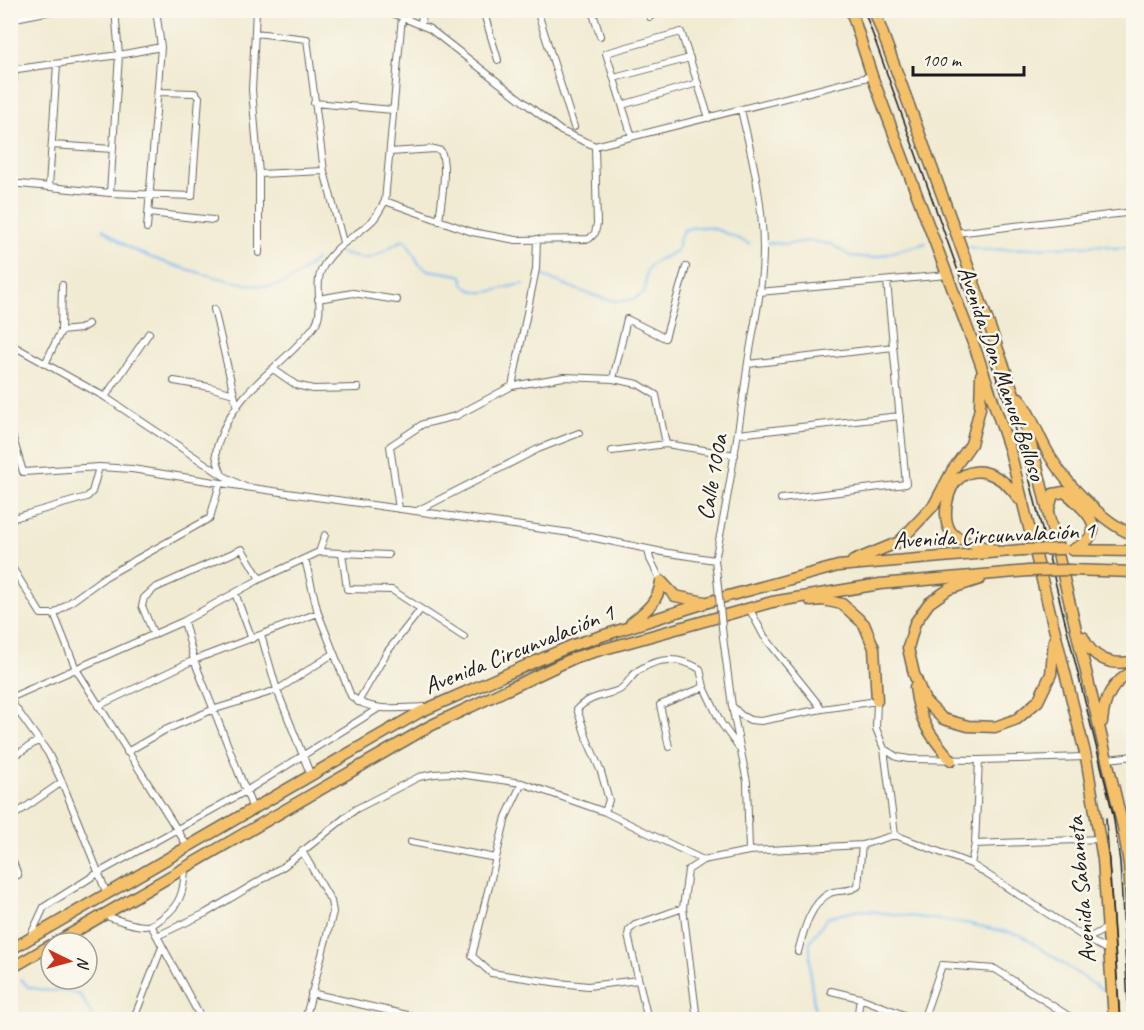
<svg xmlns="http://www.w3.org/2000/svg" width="1144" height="1030" font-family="Caveat,sans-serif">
<rect width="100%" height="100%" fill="#fbf7ec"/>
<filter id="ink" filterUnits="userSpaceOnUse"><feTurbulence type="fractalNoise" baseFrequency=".0167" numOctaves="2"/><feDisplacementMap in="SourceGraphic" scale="12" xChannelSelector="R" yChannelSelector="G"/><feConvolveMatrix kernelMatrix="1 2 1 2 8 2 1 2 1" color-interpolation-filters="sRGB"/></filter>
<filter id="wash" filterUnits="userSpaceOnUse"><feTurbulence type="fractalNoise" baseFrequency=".008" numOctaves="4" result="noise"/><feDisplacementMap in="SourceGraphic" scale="24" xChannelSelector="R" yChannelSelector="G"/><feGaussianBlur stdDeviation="1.35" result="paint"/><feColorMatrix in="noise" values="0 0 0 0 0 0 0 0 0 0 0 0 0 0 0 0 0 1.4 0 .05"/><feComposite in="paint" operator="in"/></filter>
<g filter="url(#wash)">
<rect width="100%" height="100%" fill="#f1ebd3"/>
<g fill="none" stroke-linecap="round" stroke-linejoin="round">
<path stroke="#7ebef2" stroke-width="2" d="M103,229C113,236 123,245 134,250C157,262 248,289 273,286C290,283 304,271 316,260
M767,243L787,244L809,241L831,244L850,256L873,258L926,243
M969,247L986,250L1103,245L1114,248L1134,247
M340,253C362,260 369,262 389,248C394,244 399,241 406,240L419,264L428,270L460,275L463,278V284C482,302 503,285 524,284
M541,275C562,283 602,302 623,301C632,301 638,297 645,292C646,286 645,277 647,271C651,260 668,257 677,250L679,240L684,230C709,221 727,234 749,244
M21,979L28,987L49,991L64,990L80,995L91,1013L93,1020
M816,1020L810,974V941L828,917L860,910L965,923L1021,935L1102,990"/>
</g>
</g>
<g filter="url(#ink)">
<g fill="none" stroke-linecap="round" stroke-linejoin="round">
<defs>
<path id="street" d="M256,10L252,90L259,174V253
M385,10L430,29L561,131L595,146L872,76
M483,10L498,60
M537,10L574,127
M592,10L600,36
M648,10L650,17
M10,19L56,10
M421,25L422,10
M255,33L307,39L324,171L343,242
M10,39L14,70L10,129
M10,70L119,55L161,47
M614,78L690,58
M314,103L393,110
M622,105L698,83
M632,137L606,53L681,32L709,118
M52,145L113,149
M390,152L435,149L441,151C448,168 441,202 439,221
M259,174L324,171
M10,183L110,193L192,196L199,97L195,93L158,92
M49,186L57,64
M110,193L119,55L115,10
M385,201L472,232L516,240L589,239L595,233L597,224L595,146
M149,213L213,220
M147,228L161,47L157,17
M956,233L1134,212
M759,292L947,275
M318,299L353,293L397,300
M214,309L237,407
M61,331L80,329L88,324
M10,344L105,397L222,475L245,487L571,533L662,552L715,560
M45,364L61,331L62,285
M748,364L893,347
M273,369L296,385L313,389L358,388
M613,379L627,319L665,338L686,267
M174,381L209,387L234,394
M512,386L536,269L537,239
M105,397L149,333
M10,428L23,472L99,467
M738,434L900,416
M612,451L666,444
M222,475C220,469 216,460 216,453C216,448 219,441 221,436C237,388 287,364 315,325C325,310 314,287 321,271C332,246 356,237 373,220C378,214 381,208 385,201L402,17
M781,499L906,484L887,281
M399,509L390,446L423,424L456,416L512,386L564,377L613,379L638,384L656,395L666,444L735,455
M417,511L538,449L579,433
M10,519L87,497L92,492L99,467L132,469L240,486
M648,549L650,559L661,581
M319,552L342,553
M388,555L342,553L347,589L392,590L464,637
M305,559L318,613L351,696C370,713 400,708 424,707
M10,564L41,614H54L76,669L188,847
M717,577L715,560C729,494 739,429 748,362C754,325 763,287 763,249C763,201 752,156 741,110
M235,593L252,639
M749,608L764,636L822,709
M54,614L105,577L210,518L220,483
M184,621L194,660L253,809
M154,635L142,606L144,598L155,588L242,549L260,579
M261,635L277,690L311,776
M723,637L732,706L747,782L749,851
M10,698L184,621L260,579L319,552L325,535
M10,700L48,753L62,782L107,894
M358,702L387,652L421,609
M98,706L194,660L318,613
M732,706L741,715L750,720L761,721L822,709L877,701L876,728L884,749L895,835L971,864L1087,939
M669,747L660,705L704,687L721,723L739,748
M884,749L897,757L909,759L979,760L1086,757
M127,752L165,730L212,710L277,690L333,654
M10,759L39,740
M1108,759L1134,756
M522,783L506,817L472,956L491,973L559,983L588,986L638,980
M605,812L609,800L601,772L587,739L577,709C588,697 604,696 619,690C627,686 631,675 639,670C659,657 680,657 700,669L704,687
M10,818L62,782
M411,842L496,858
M975,844L1100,839
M302,851L331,901L333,912L305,1020
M10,854L18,875L10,878
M971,864L975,844L979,760
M103,915C116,919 132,926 145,926C152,926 157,922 162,918C181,905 184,890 185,868
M151,925L202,1020
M1107,928L1087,939L1108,950
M157,936L206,913L284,866L356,809L419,777L434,774L451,773L522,783L605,812L703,860
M30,937L44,907L98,873L246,791L379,708
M798,952C803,933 810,903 830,893C839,889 849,893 858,886L862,845
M831,991L860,998L917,1020
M311,993L429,1020
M136,1013L162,947
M648,1020L628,935L629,930L635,925L683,908
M697,1020L683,908L688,870L703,860L749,851L862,845L895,835
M857,1020L860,998
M923,1020L942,965L995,969L1075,1020"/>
<path id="primary" d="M851,10L872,76L979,359L1010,451L1086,757L1103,860L1114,1020
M874,10L956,233L1027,430L1038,470L1123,827L1129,865L1134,957
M1019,398C1032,416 1035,428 1045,447C1060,478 1102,523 1134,535
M1049,509L1053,494L1064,492C1071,496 1076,502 1082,508C1101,527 1095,539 1072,550
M994,550C981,546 960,543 951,532C941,518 947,486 961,477C983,462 1007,481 1019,499
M1074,550L1134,551
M853,561L899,542L934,505L952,471L971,444L980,408L981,375
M1069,570L1134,572
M980,579L949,589L929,603L915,623L908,648L914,674L925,701L943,719L968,726L995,727L1017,719L1038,701L1051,674L1054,640
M661,581L675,596L705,602
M811,601L823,600L842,604L864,624L874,648L877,701
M631,623C646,611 659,601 661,581
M1083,637C1092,658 1111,667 1134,661
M915,687C919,721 929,734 951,760
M1102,722C1104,698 1112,682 1134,671
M55,943L430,726L576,657L772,602L880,584L1028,571
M10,950L420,712L573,645L721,598L838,566L1022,550
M10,969L51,945"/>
</defs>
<use href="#street" stroke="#67645c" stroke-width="8"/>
<use href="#primary" stroke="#67645c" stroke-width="13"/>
<use href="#street" stroke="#fff" stroke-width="6"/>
<use href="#primary" stroke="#f4c16a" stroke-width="10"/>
<path stroke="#1c1c1c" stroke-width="1.5" d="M864,10L1001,390L1023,453L1113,814L1120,862L1129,1020
M1106,818L1120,1020"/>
<defs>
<path id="street-bridge" d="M717,577L723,637"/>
<path id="primary-bridge" d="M1022,550L1064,549
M1028,571L1069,570"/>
</defs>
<use href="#street-bridge" stroke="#67645c" stroke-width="8" stroke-linecap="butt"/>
<use href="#primary-bridge" stroke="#67645c" stroke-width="13" stroke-linecap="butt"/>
<use href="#street-bridge" stroke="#fff" stroke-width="6"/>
<use href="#primary-bridge" stroke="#f4c16a" stroke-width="10"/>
</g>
</g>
<g text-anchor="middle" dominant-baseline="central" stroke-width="5" stroke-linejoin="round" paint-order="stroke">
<g font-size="24" fill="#1c1c1c" stroke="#fbf7ec">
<text transform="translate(1002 373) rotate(71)">Avenida Don Manuel Belloso</text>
<text transform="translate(712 477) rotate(-80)">Calle 100a</text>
<text transform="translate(994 535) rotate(-3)">Avenida Circunvalación 1</text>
<text transform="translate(519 649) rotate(-22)">Avenida Circunvalación 1</text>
<text transform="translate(1081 890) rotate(-95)">Avenida Sabaneta</text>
</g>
</g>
<rect width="1144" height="1030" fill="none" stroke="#fbf7ec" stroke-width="36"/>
<g transform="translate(69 961) rotate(95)"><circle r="28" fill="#fbf7ec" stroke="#a29f99" stroke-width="1.5"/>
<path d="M0-4.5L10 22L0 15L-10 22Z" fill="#c8321e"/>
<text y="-9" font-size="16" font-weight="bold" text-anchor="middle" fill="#1c1c1c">N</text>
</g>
<path d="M913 66v9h111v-9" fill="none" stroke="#1c1c1c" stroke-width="3"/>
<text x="922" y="66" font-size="18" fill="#1c1c1c" stroke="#fbf7ec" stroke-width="4.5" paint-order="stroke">100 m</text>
</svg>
